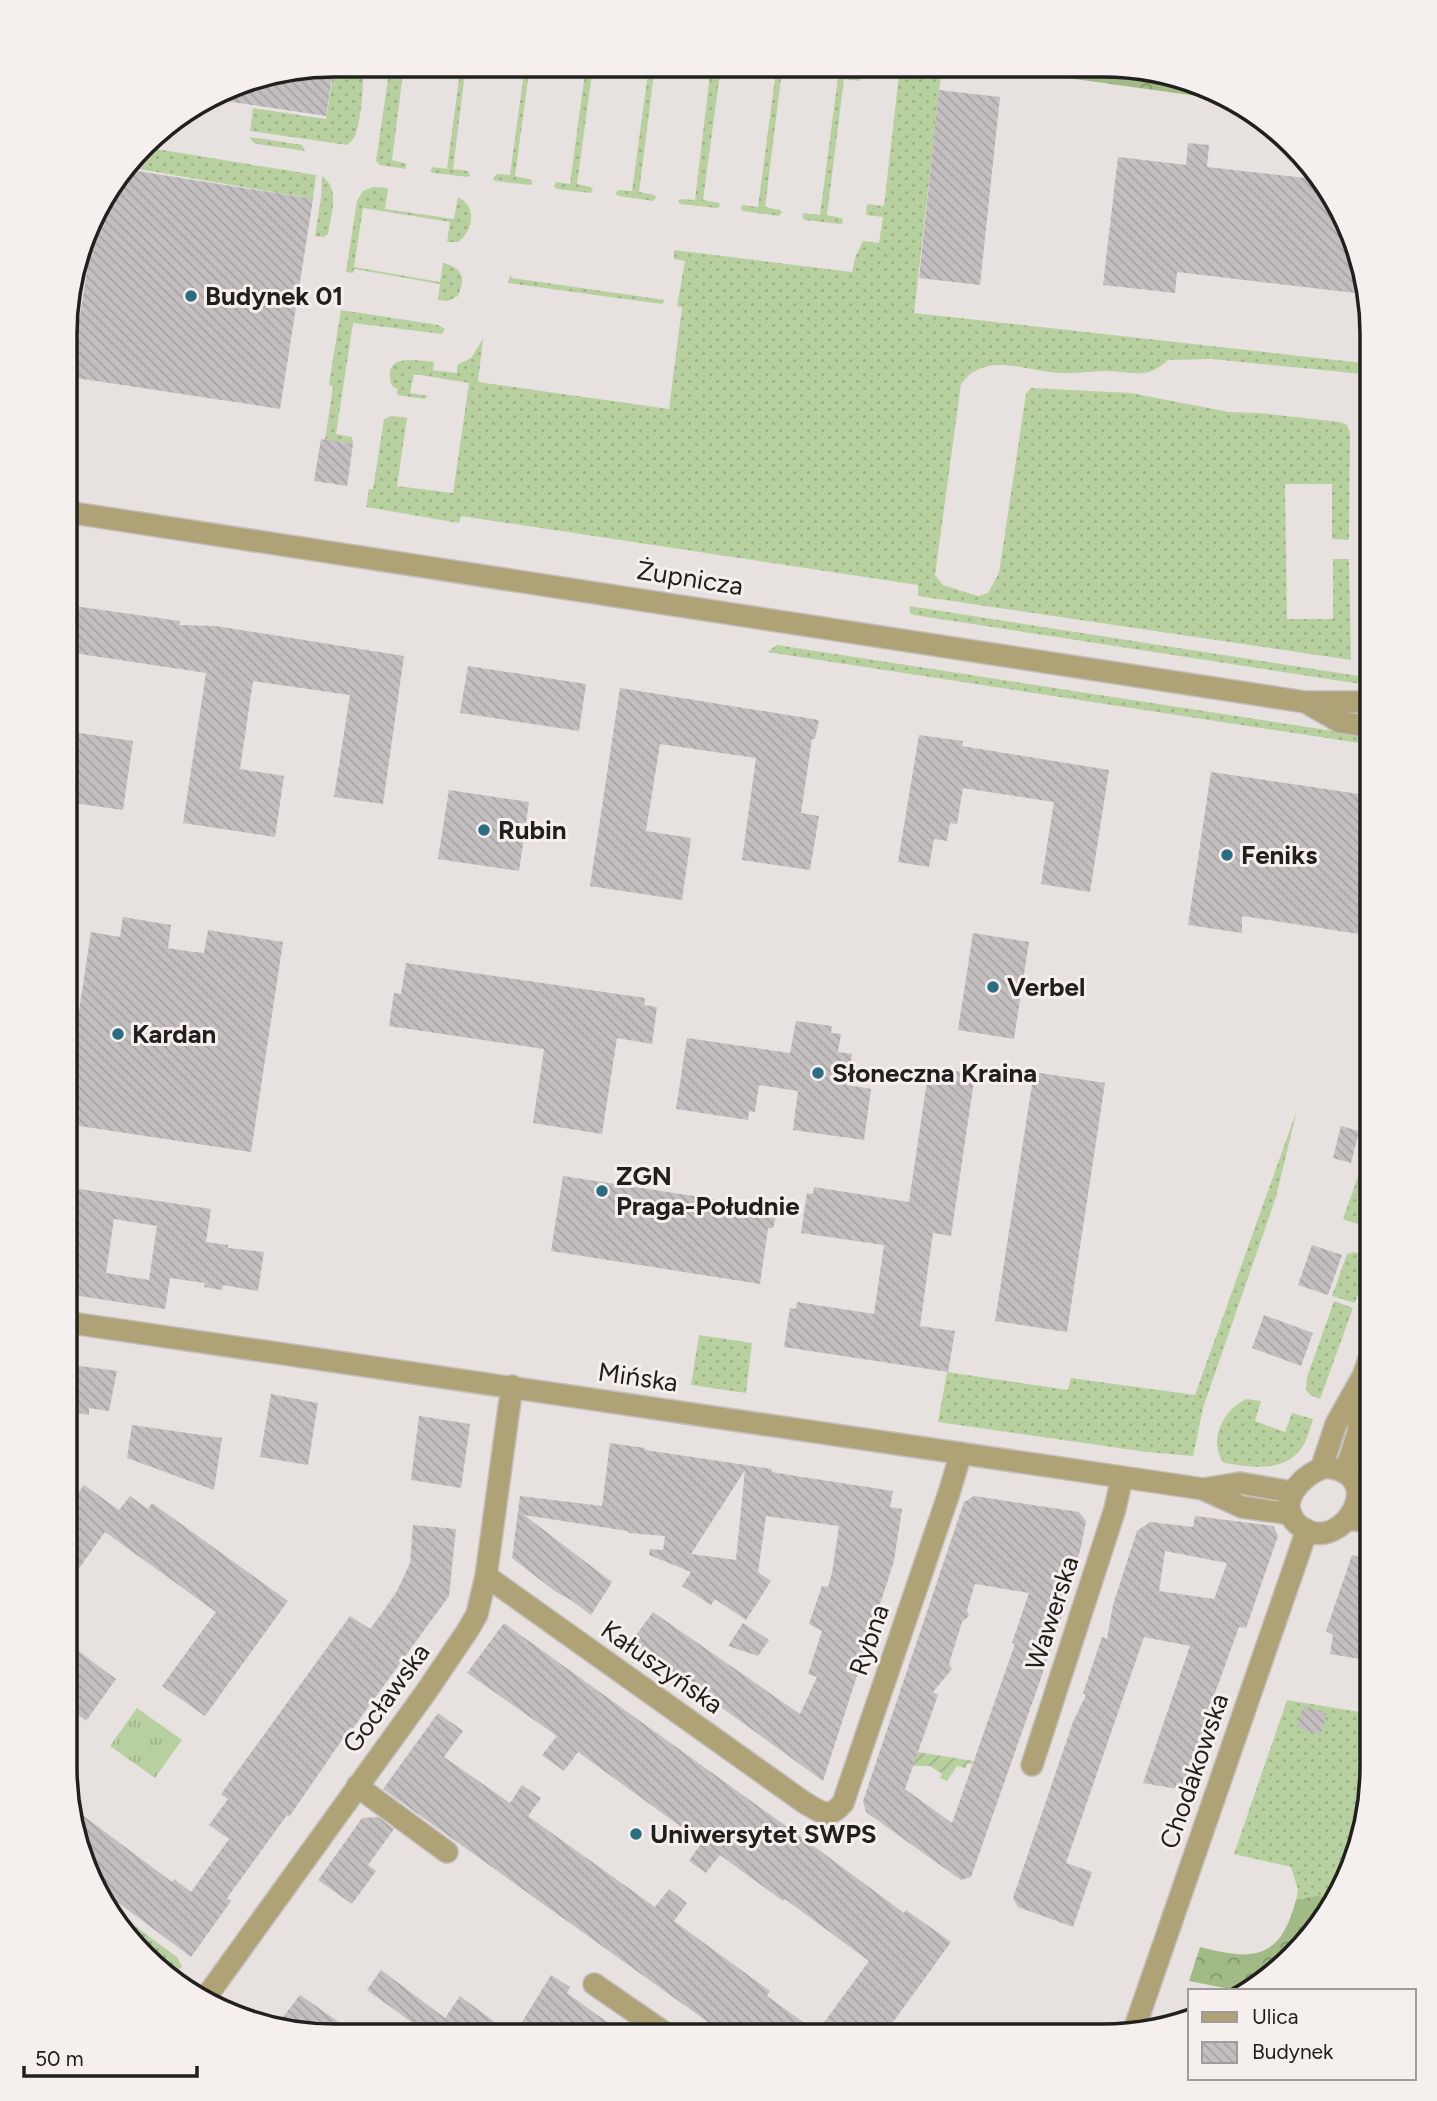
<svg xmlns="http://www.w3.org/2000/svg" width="1437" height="2101" font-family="Figtree,sans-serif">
<defs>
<pattern id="grass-dots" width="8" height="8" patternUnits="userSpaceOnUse" patternTransform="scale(1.75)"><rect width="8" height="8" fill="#b8d09f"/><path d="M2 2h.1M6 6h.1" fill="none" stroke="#9eb288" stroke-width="1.8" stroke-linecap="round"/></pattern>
<pattern id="forest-crowns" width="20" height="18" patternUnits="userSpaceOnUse" patternTransform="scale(1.75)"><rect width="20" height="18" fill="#a1ba86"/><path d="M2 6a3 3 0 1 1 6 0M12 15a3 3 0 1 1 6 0" fill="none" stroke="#83976d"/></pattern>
<pattern id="park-tufts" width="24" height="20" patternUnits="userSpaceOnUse" patternTransform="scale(1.75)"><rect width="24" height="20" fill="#b8d09f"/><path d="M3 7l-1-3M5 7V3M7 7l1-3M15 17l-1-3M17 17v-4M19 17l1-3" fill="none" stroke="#9eb288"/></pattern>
<pattern id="garden-furrows" width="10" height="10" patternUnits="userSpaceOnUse" patternTransform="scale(1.75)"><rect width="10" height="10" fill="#b8d09f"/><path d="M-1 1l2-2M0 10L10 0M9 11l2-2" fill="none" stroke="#9eb288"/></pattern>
<pattern id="building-back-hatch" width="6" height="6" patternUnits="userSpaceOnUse" patternTransform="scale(1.75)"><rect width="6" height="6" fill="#c3bec0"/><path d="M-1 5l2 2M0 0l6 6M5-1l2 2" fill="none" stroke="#a7a3a5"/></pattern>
</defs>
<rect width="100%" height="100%" fill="#e7e2e0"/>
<path fill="url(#grass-dots)" d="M334,65H362C365,79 361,122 355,136C353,139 350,143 347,145L250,131L253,108L326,119L334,69L323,66Z
M390,65H404L392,160L407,164L405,169L381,165V166L376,161Z
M461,65H466L453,169L468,171L470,175L468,177L434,173L430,171L433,167L447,169Z
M525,65H530L515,176L532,180V184L530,185L495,181L493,178L497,174L510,175Z
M586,65L593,66L577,184L591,187L593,190L590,193L557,189L554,186L556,182L570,184Z
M649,66H655L639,192L655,195L656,198L653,201L619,196L615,193L619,190L632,191Z
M711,66H721L703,200L719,203L720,206L717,208L680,204L678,201L680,199L695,200Z
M758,66H795L799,67L801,70L799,73L782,71L765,207L780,210L782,212L779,216L743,211L740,208L743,205L758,207L776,71L761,69Z
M900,66L942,67L914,313L1372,364V375L1211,359L1168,360C1146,380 1135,372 1107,371C1092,371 1078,374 1063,373C1028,373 986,349 961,384L935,575L943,585L978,596L988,593L999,573L1026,394L1031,388L1131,393L1229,412L1259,413L1340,422L1347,425L1350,432L1349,540L1332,539V484H1285L1287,619H1333V559H1349L1351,660L918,596V585L461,516L459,523L366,507L369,489H373L384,419L392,416L407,418L397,486L453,493L469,383L414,374L410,393L428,396L424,399L397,395V389L392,386C381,353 414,360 434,362L433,370L457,373V365L471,358L483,339L478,382L669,409L682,307L677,306L685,261L674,259V250L852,272L855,258L863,241L879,243L883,217L866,215L867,204L884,206Z
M822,70L857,74L861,78L860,81L844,79L827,215L842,218L843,223L840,224L805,220L802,217L804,213L820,215L838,78L822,76L820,73Z
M250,137L302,145L305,151L257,144L252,141Z
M144,147L316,175L313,199L127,167Z
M322,176C341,190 331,213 328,234L324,237L315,236L321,198Z
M373,187L388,188L385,209L454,219L458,197C477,205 474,232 458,242H447L450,222L363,208L354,267L440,282L443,263C463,268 466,278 458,296L448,301L438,300L440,284L354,269L353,273L346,272L357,201L363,191Z
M510,275L512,278L665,300L662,304L508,283Z
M341,310L438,325L445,329L442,334L353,323L336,434L352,437L353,444L325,440L333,387L329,384Z
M909,606L1372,678V683L1367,685L914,615L910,613Z
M777,645L1372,737V745L767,652Z
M1297,1110L1276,1197L1203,1408L1193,1456L1147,1452L938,1422L947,1372L1068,1390L1071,1378L1195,1395Z
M1372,1136V1229L1343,1219Z
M1355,1252L1363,1256L1369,1264L1355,1303L1332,1296L1347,1254Z
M1334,1301L1353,1308L1320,1399L1310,1395L1306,1390L1307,1377Z
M699,1335L752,1343L746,1393L691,1385Z
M1247,1399L1261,1401L1255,1421L1285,1432L1292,1413L1313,1419C1310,1428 1308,1438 1303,1446C1285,1474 1251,1467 1224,1463C1207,1441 1224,1408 1247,1399Z
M1287,1700L1372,1714V1785L1358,1854L1336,1898L1316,1896L1296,1900L1298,1890L1291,1867L1234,1854Z
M104,1903L177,1957L182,1966L179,1970L117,1925Z
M1286,1964L1280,1970L1247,1991H1240L1252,1978Z"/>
<path fill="url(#forest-crowns)" d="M1039,67H1139L1207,85L1233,101L1039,74Z
M1316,1896L1336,1898L1327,1917L1286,1964L1252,1978L1240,1991L1189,1981L1200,1947C1254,1961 1280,1960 1296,1900Z"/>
<path fill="url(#park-tufts)" d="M137,1708L182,1740L155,1778L110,1746Z"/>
<path fill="url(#garden-furrows)" d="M918,1752L973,1761L972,1764L967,1763L966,1768L957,1766L947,1781L940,1778L942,1774L930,1766H913Z"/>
<path fill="url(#building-back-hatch)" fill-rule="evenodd" d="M314,68L333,71L326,116L212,99L247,79Z
M939,90L1000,97L980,285L919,278Z
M1188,143L1209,145L1207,167L1323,180L1352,230L1364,294L1177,272L1175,293L1103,285L1118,157L1186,165Z
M125,169L313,199L280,409L70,377L97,210L101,200Z
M321,439L353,444L347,486L314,481Z
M67,605L180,621L179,625L216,626L404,656L383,804L334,797L350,695L253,681L240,769L284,776L275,837L183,823L206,673L67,652Z
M468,666L586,684L579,731L460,713Z
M620,688L819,720L815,739H812L801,813L819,816L810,870L742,860L756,758L660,744L646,831L691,838L682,900L590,886Z
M66,731L133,741L123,810L66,802Z
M919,735L963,741L962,746L1109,770L1090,892L1041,884L1054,802L963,788L957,824L950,823L947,841L934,839L929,867L898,862Z
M1211,772L1372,796V936L1242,916V933L1188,925Z
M449,790L529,802L519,871L438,859Z
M123,917L171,925L168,948L186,951L204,953L208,930L283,942L251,1152L66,1124V1096L91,932L120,937Z
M973,933L1029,942L1014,1039L958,1030Z
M406,963L645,998L644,1005L657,1007L652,1044L617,1038L602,1134L533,1123L544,1049L389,1026L394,993L401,994Z
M796,1021L832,1026L831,1033L841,1034L838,1052L852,1054L847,1085L871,1089L864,1140L793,1130L798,1091L759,1085L755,1112L749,1111L748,1120L676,1109L687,1038L790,1053Z
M955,1071L975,1074L951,1236L933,1233L920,1326L955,1331L948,1372L784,1347L790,1308L796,1309L797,1302L874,1314L884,1245L801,1233L807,1193L813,1194L814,1187L909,1202L928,1074L954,1079Z
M1034,1072L1105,1083L1067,1332L995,1321Z
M1341,1126L1359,1131L1351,1163L1333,1158Z
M563,1176L778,1209L773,1228H768L760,1284L551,1251Z
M66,1187L211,1209L206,1242L228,1245V1248L264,1252L258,1291L223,1285L222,1290L204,1287L205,1283L170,1278L165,1309L66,1294V1239L70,1210H66ZM114,1219L157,1226L149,1280L106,1273Z
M1312,1245L1342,1255L1328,1295L1298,1285Z
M1264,1315L1313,1333L1301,1366L1252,1348Z
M65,1364L117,1371L109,1411L89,1408V1415L65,1411Z
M271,1394L318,1403L308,1465L260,1457Z
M419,1416L470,1424L461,1488L411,1480Z
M132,1425L222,1438L214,1490L127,1458Z
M610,1443L645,1448V1450L772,1469V1472L777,1473L893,1491L890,1507L902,1509L894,1561L823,1781L631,1642L653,1612L800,1714L817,1677L808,1674L822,1631L809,1624L822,1586L828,1587L832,1573L839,1526L766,1516L758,1572L771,1581L746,1620L715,1599L711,1605L682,1586L691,1572L649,1555L650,1549L663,1550L665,1536L629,1533L628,1531L524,1515L612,1582L591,1615L571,1600L556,1592L512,1558L520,1496L602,1506ZM745,1470L736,1560L691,1554Z
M84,1485L119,1510L130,1496L148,1509L152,1503L288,1601L205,1716L162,1686L216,1612L105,1532L65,1588V1488L76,1496Z
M974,1496L1079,1512L1086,1521L1081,1547L1065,1599L1067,1600L1041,1678L971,1877L961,1880L866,1812L863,1801L964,1502ZM975,1584L1029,1593L1012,1643L1015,1644L952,1823L905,1789L938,1695L933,1692L952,1669L949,1664L962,1622L969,1616L967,1610Z
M1195,1516L1274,1526L1278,1536L1246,1628L1239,1627L1207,1715H1208L1183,1790L1143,1783L1190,1646L1144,1637L1066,1863L1092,1872L1073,1927L1018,1907L1013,1898L1073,1722L1086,1695L1083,1693L1102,1637L1107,1639L1113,1605L1137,1531L1150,1522L1193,1527ZM1165,1551L1227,1563L1214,1599L1159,1591Z
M413,1525L456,1529L449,1596L353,1728L351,1727L289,1817L287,1815L227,1898L231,1901L191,1957L93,1884L85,1871L73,1808L172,1882L174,1879L191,1892L229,1839L209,1825L228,1799L221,1794L350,1616L370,1629L382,1613L397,1591L410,1563Z
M1352,1555L1372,1561V1661L1330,1654L1333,1635L1326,1631Z
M504,1623L804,1839L904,1913L906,1910L951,1942L883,2036L726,2035L383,1789L438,1713L463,1731L444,1757L510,1803L522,1785L541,1798L528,1816L655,1907L669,1889L687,1903L674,1921L770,1991L767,1996L817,2032L869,1961L785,1899L783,1901L720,1855L706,1873L689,1861L702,1842L578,1752L564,1771L542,1755L557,1736L467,1673Z
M743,1623L769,1640L758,1656L728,1646Z
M65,1641L116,1679L86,1721L65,1705Z
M1304,1706L1327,1714L1320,1735L1297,1727Z
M378,1817L394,1829L368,1865L376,1871L352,1904L318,1880L362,1818Z
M381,1970L445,2018L460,1996L512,2035L428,2034L367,1990Z
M551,1975L570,1987L567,1993L625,2035H514Z
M300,1995L356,2034L294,2033L279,2022Z"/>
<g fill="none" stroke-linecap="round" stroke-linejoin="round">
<defs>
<path id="minor" d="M65,1322L1122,1477L1203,1489L1242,1507L1291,1514
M1203,1489L1240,1483L1292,1492
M486,1576L805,1803C821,1812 829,1820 843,1803L949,1493L961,1453
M1032,1765L1115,1509L1122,1477
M357,1786L447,1852
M167,1978L175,1984
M594,1984L668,2035
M204,2000L426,1692L468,1630L477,1614L486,1576L512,1386
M1134,2030L1307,1530"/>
<path id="tertiary" d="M67,512L1305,702H1372
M1307,703L1340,722L1372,727
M1326,1467C1389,1474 1344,1550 1306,1530C1270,1511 1298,1475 1326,1467Z
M1321,1469L1336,1424L1363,1376L1372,1351
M1345,1473L1358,1433L1362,1383
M1348,1519L1372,1522"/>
</defs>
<use href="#minor" stroke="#c3bfbd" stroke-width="24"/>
<use href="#tertiary" stroke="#c3bfbd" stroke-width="24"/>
<use href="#minor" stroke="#afa276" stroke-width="21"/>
<use href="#tertiary" stroke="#afa276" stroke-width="21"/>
</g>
<g fill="#2c6c80" stroke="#f5efed" stroke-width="2.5">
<circle cx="191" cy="296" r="7"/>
<circle cx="484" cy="830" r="7"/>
<circle cx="1227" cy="855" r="7"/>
<circle cx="993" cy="987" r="7"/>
<circle cx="118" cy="1034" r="7"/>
<circle cx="818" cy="1073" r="7"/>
<circle cx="602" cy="1191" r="7"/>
<circle cx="636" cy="1834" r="7"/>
</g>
<g text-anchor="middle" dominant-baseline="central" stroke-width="6" stroke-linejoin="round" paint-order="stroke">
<g font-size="26" font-weight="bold" fill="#21201f" stroke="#f5efed" text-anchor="start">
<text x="205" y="296">Budynek 01</text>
<text x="498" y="830">Rubin</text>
<text x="1241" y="855">Feniks</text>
<text x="1007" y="987">Verbel</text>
<text x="132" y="1034">Kardan</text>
<text x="832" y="1073">Słoneczna Kraina</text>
<text x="616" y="1176">ZGN<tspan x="616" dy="30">Praga-Południe</tspan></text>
<text x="650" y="1834">Uniwersytet SWPS</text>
</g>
<g font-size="26" fill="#21201f" stroke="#f5efed">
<text transform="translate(690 578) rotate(9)">Żupnicza</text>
<text transform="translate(638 1377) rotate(8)">Mińska</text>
<text transform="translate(1052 1613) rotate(-72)">Wawerska</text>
<text transform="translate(869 1640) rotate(-71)">Rybna</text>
<text transform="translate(662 1667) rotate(35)">Kałuszyńska</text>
<text transform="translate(386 1698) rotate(-54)">Gocławska</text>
<text transform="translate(1194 1771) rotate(-71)">Chodakowska</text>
</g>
</g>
<path d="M0 0H1437V2101H0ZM334 77H1103A257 257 0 0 1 1360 334V1767A257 257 0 0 1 1103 2024H334A257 257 0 0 1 77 1767V334A257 257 0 0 1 334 77Z" fill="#f5efed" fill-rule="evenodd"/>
<path fill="none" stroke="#21201f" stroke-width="3.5" d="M334 77H1103A257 257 0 0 1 1360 334V1767A257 257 0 0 1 1103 2024H334A257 257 0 0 1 77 1767V334A257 257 0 0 1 334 77Z"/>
<rect x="1188" y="1989" width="228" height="91" fill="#f5efed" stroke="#a09c9b" stroke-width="2"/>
<rect x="1202" y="2012" width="35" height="10" fill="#afa276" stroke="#a09c9b" stroke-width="2"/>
<text x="1252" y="2024" font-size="21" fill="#21201f">Ulica</text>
<rect x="1202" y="2042" width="35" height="21" fill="url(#building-back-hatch)" stroke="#a09c9b" stroke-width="2"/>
<text x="1252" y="2059" font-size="21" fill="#21201f">Budynek</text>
<path d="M24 2066v10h173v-10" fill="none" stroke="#21201f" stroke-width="3.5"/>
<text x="35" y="2066" font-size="21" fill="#21201f" stroke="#f5efed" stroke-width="5" paint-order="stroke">50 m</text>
</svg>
